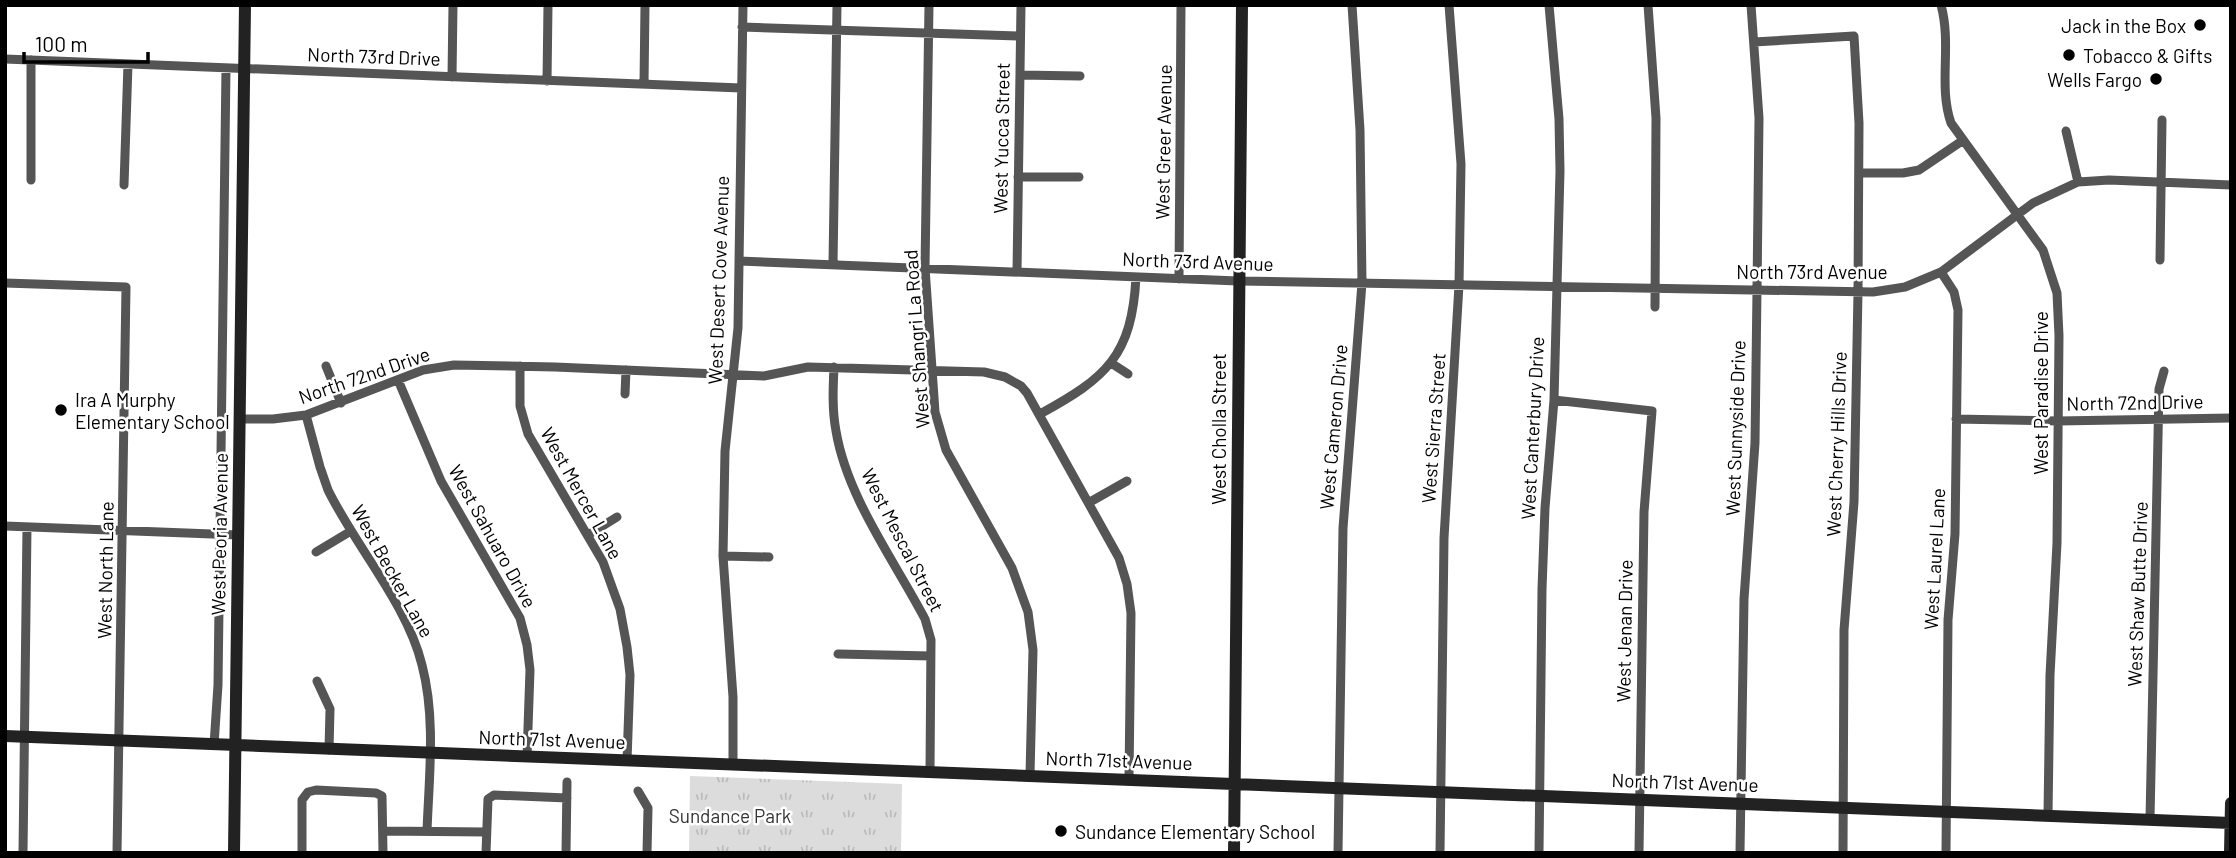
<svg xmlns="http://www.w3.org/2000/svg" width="2236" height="858" font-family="Barlow,sans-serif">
<defs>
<pattern id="park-tufts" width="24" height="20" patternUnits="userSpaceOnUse" patternTransform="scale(1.75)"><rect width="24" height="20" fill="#dcdcdc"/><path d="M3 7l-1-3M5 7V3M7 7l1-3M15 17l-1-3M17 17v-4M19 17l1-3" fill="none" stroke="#bbb"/></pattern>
</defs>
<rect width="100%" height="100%" fill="#fff"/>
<path fill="url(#park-tufts)" d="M690,776L902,784L901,853H689Z"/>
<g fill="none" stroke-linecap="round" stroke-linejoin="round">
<path stroke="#555" stroke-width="9" d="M929,5L925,268L935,412L946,450L1012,568L1028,612L1033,650L1030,775
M1648,5L1656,118L1655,307
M1941,5C1952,45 1938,86 1951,123L2043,250L2057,293L2059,336L2057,543L2050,675L2048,815
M742,27L1020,36
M1754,42L1854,36L1859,123L1858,292L1854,502L1844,630L1843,853
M5,59L741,88
M31,60V180
M1020,75L1080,76
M452,77L453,5
M547,81L548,5
M644,84L645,5
M2066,131L2078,182
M1859,173H1903L1919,170L1962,141
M1018,177H1079
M124,185L128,64
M2160,260L2162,120
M739,261L1238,281L1873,292L1905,287L1941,272L2033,203L2078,182L2109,180L2231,185
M833,264L837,5
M1017,272L1021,5
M1941,272L1954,292L1958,310L1955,534L1948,620L1946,853
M1179,279L1181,5
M5,283L126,287L117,853
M1111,363L1128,374
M326,366L341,403
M520,366V406L528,434L603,562L620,609L627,647L630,675L627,761
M834,367C833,388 832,410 836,431C847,497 894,560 925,619L931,640L930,772
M398,380L441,481L520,618L527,645L530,670L527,757
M625,394L626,370
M1554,400L1652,411L1644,512L1639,853
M1040,414C1106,378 1132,356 1136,277
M306,415L320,467L328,490C356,547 407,604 422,665C436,718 429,777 427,831
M239,419H273L306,415L423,370L454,365L555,367L764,376L808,367L984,372L1005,377L1021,386L1027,393L1119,558L1127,584L1131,613L1129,779
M1956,419L2058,421L2231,418
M1090,502L1127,481
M5,526L238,535
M588,535L617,517
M316,552L351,531
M723,556L769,557
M838,654L931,656
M317,681L330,709L329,750
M214,745L218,685L226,68
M733,765V697L723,556L725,451L738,328L743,5
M638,791L648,808L647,853
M2150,819L2159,389L2164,371
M383,831L486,832
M23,853L27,527
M302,853V800L308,792L316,790L376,793L382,796L383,853
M486,853L488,799L494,795L567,798
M566,853L567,782
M1338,853L1343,528L1362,283L1360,130L1352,5
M1440,853L1444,538L1459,285L1461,164L1449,5
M1539,853L1542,589L1545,508L1554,400L1560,171L1559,119L1549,5
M1740,853L1744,599L1755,443L1757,290L1759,118L1751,5"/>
<path stroke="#222" stroke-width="12" d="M5,736L2231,823
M234,853L245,5
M1234,853L1242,5
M2230,853L2231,803"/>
</g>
<g fill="#000" stroke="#fff" stroke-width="2.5">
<circle cx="2200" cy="25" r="7"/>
<circle cx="2069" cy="55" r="7"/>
<circle cx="2156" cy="79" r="7"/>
<circle cx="61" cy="410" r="7"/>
<circle cx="1061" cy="831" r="7"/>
</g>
<g text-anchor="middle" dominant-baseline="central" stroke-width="5" stroke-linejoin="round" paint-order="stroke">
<g font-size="19" fill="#000" stroke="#fff" text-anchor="start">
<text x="2186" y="25" text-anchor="end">Jack in the Box</text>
<text x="2083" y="55">Tobacco &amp; Gifts</text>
<text x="2142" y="79" text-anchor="end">Wells Fargo</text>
<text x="75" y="399">Ira A Murphy<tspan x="75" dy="22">Elementary School</tspan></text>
<text x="1075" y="831">Sundance Elementary School</text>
</g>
<g font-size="19" fill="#000" stroke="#fff">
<text transform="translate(374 56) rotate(2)">North 73rd Drive</text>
<text transform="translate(1001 138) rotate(-89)">West Yucca Street</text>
<text transform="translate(1163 142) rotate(-89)">West Greer Avenue</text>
<text transform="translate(1198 261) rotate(2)">North 73rd Avenue</text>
<text x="1812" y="271">North 73rd Avenue</text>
<text transform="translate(718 280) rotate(-88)">West Desert Cove Avenue</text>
<text transform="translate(916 339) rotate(-94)">West Shangri La Road</text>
<text transform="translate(364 375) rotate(-19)">North 72nd Drive</text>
<text transform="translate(2040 393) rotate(-90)">West Paradise Drive</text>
<text transform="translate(2135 402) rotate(-1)">North 72nd Drive</text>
<text transform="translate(1333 427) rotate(-85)">West Cameron Drive</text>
<text transform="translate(1433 428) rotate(-86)">West Sierra Street</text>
<text transform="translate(1532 428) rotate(-87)">West Canterbury Drive</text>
<text transform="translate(1735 428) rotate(-88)">West Sunnyside Drive</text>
<text transform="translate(1218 429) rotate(-90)">West Cholla Street</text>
<text transform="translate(1836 444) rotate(-88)">West Cherry Hills Drive</text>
<text transform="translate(582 493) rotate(61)">West Mercer Lane</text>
<text transform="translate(219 534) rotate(-89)">West Peoria Avenue</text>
<text transform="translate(493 536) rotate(61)">West Sahuaro Drive</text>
<text transform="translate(903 540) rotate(63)">West Mescal Street</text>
<text transform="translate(1934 559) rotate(-87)">West Laurel Lane</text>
<text transform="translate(105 570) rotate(-89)">West North Lane</text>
<text transform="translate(393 571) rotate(61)">West Becker Lane</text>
<text transform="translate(2137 594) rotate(-88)">West Shaw Butte Drive</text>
<text transform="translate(1624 631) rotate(-89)">West Jenan Drive</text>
<text transform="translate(552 739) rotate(2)">North 71st Avenue</text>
<text transform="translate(1119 760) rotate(2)">North 71st Avenue</text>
<text transform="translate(1685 782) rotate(2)">North 71st Avenue</text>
</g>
<g font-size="19" fill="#333" stroke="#fff">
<text x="730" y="815">Sundance Park</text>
</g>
</g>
<rect width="2236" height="858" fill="none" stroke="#000000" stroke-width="14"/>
<path d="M24 52v10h124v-10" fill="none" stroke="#000000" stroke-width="3.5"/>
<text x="35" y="52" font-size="21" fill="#000000" stroke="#ffffff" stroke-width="5" paint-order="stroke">100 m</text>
</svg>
